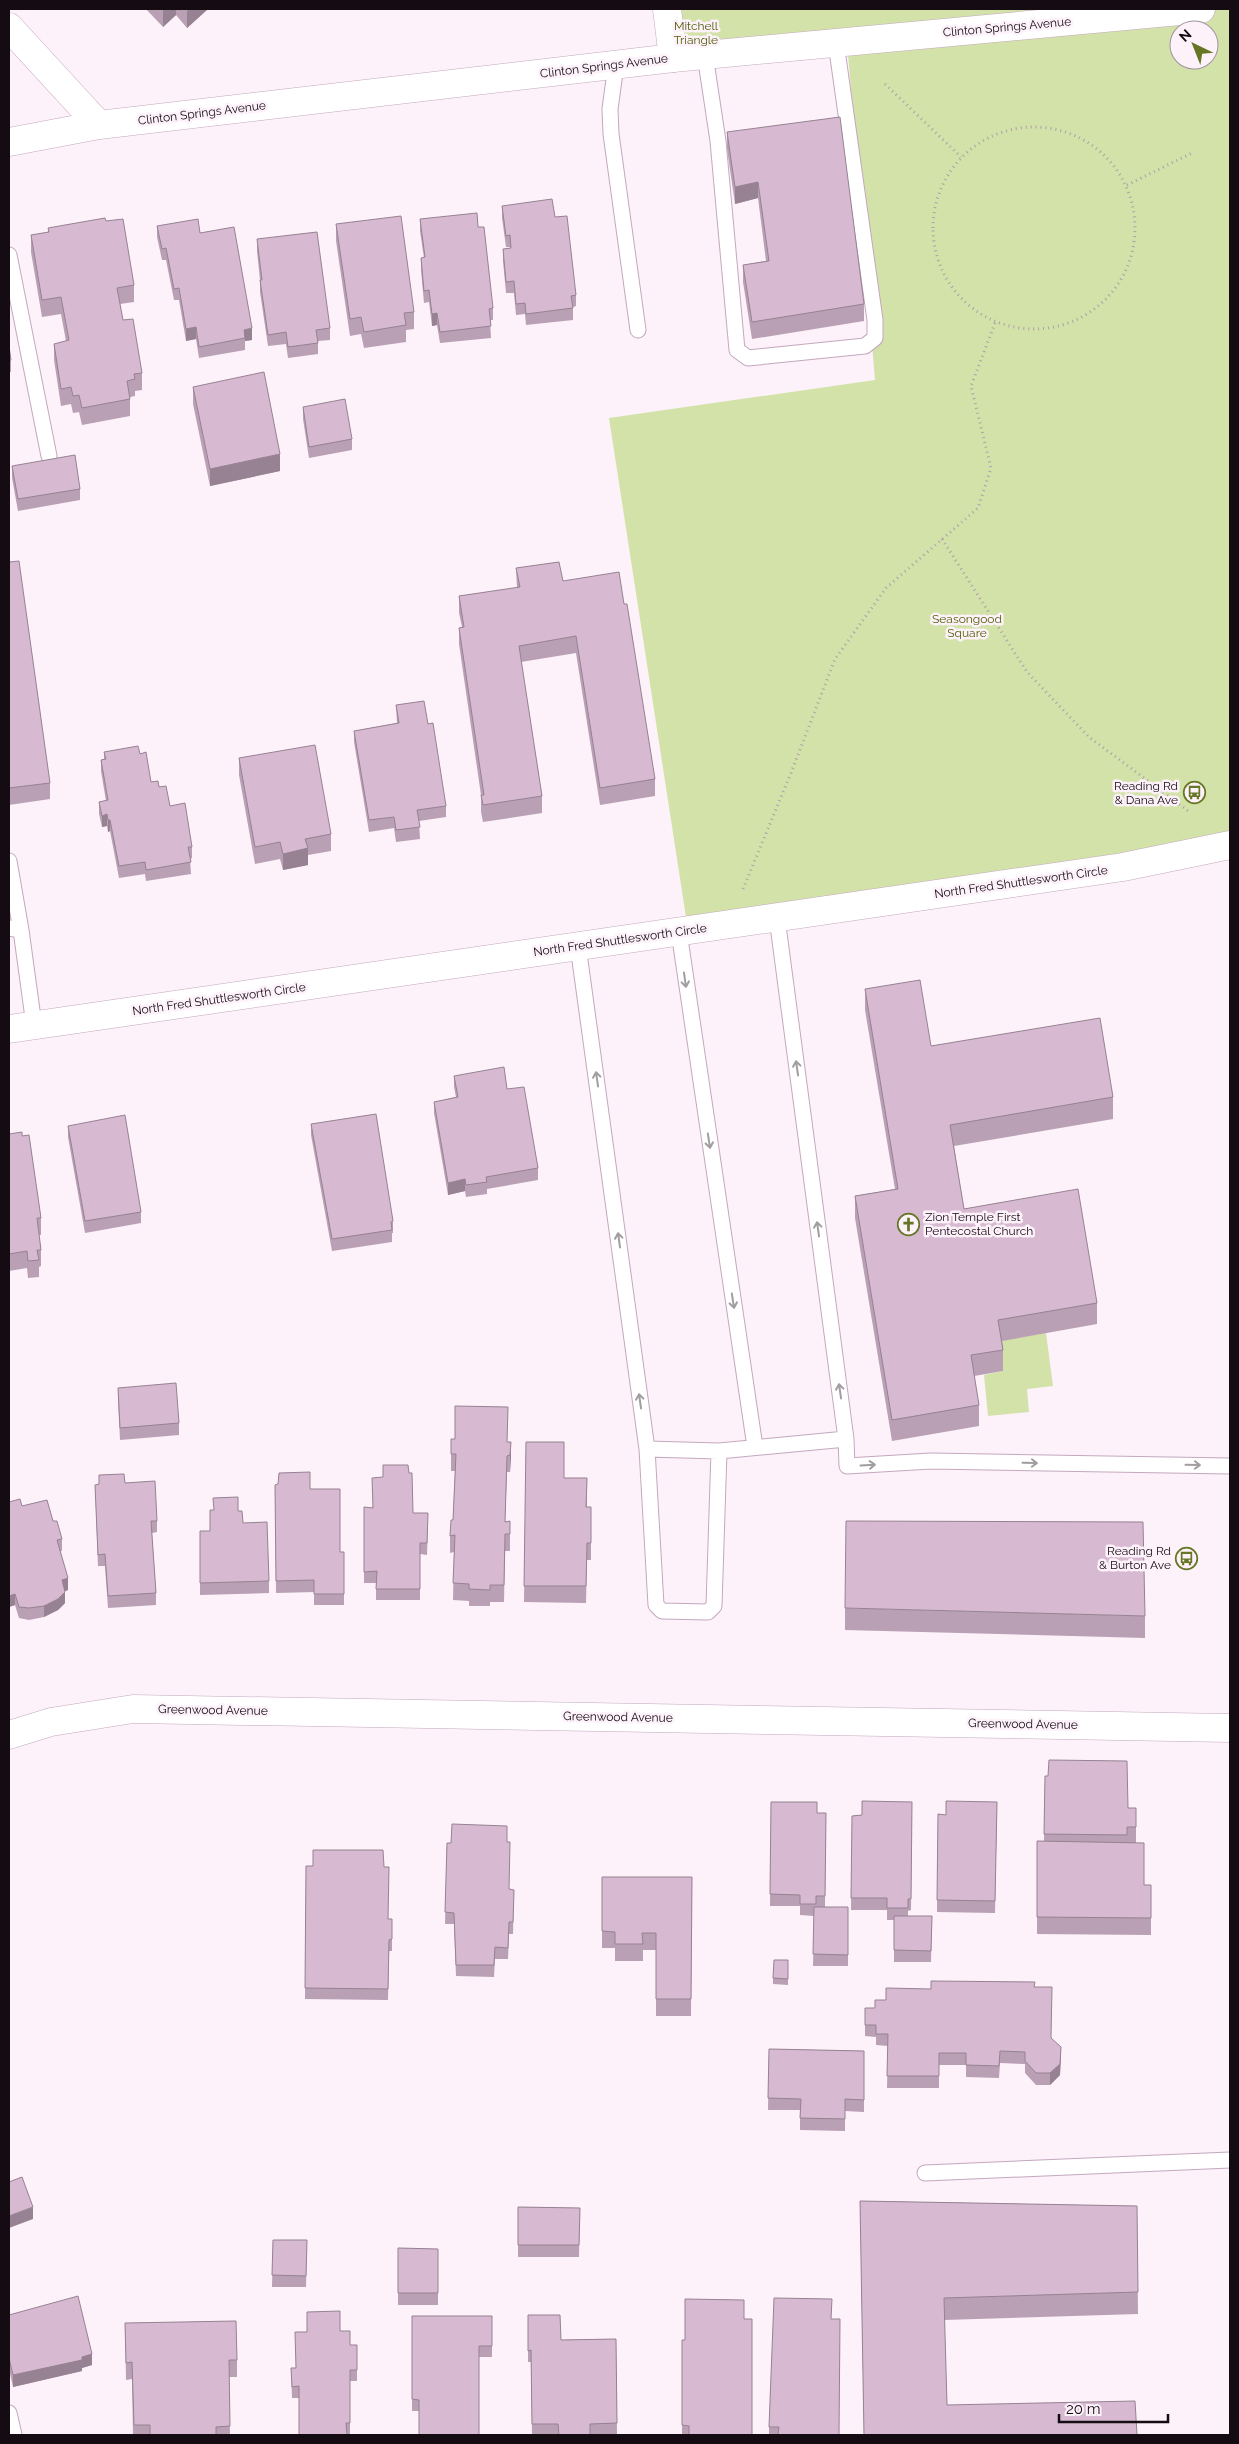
<svg xmlns="http://www.w3.org/2000/svg" width="1239" height="2444" font-family="Raleway,sans-serif">
<rect width="100%" height="100%" fill="#fdf1fa"/>
<path fill="#d3e2a9" fill-rule="evenodd" d="M667,9H1230V845L688,930L609,418L875,380L847,42L673,58ZM1179,30H1209V60H1179Z
M1046,1333L1053,1386L1027,1389L1029,1412L988,1416L984,1375L1003,1371L998,1341Z"/>
<g fill="none" stroke-linecap="round" stroke-linejoin="round">
<defs>
<path id="service" d="M705,55L718,141L737,350L748,358L865,346L875,338V320L836,43
M616,65L610,109L611,134L638,330
M9,255L49,456
M9,861L21,930
M777,918L846,1439L847,1466L931,1461L1230,1466
M9,928L21,930L34,1025
M679,932L755,1447
M578,946L647,1449L656,1605L662,1611L708,1612L714,1606L719,1451
M647,1449L719,1451L846,1439
M925,2173L1230,2160
M9,2413L14,2435"/>
<path id="minor" d="M667,9L673,58
M9,1029L1123,867L1230,845
M9,1735L51,1722L133,1709L1230,1728"/>
<path id="tertiary" d="M9,27L99,125
M9,142L99,125L673,58L1201,9"/>
</defs>
<use href="#service" stroke="#c4a8be" stroke-width="17"/>
<use href="#minor" stroke="#c4a8be" stroke-width="29"/>
<use href="#tertiary" stroke="#c4a8be" stroke-width="29"/>
<path stroke="#aca0a9" stroke-width="3" stroke-dasharray="1 4" stroke-linecap="butt" d="M885,84L961,157
M933 228a101 101 0 1 1 202 0a101 101 0 1 1-202 0Z
M1127,185L1194,152
M942,539L1027,672L1089,737L1191,813
M743,889L791,773L835,659L886,588L978,508L991,468L971,386L995,323"/>
<use href="#service" stroke="#fff" stroke-width="15"/>
<use href="#minor" stroke="#fff" stroke-width="28"/>
<use href="#tertiary" stroke="#fff" stroke-width="28"/>
</g>
<path fill="#b9a0b4" d="M146,9H208L187,28L176,15L163,27Z
M727,132L864,304V321L752,339L743,282V265L766,261L758,198L735,204L727,149Z
M502,206L555,217L576,295V306L573,307V320L526,325L525,314L516,315L514,293H506L503,261V249L510,248V247H506L502,218Z
M420,219L478,227L493,308V320H490L491,338L440,343L437,325L432,326L429,302L424,303L421,270V258H424L420,231Z
M336,224L414,312V329L406,330V342L364,348L361,334L350,336L336,241Z
M157,226L200,233L252,340L245,341V350L199,358L196,339L186,341L179,300H174L166,260H162L157,237Z
M48,228L134,285V302L120,304L123,320L142,373V390L135,391V396L130,397V416L82,425L79,412L73,413L71,404L61,406L54,360V344L66,341L61,314L42,317L31,252V235L48,232Z
M257,239L330,328V340L318,341V354L288,358L286,344L268,346L260,292V280L257,251Z
M9,346L11,360V372H9Z
M193,387L280,471L210,486L193,404Z
M303,407L352,439V450L309,458L303,419Z
M12,466L80,489V500L18,511L12,478Z
M9,562L50,783V799L9,805Z
M516,568L563,581L624,604L655,779V796L600,805L576,653L521,662L542,796V813L483,822L481,812V795L459,644V628L462,627L459,613V596L517,588Z
M396,705L428,724L446,806V817L419,821L420,839L396,842L394,828L369,832L354,742V731L397,723Z
M104,752L140,754L151,782L159,787L192,847V858L190,859L191,874L146,881L145,874L119,878L110,831L108,832L107,826L102,827L99,814V802L106,801L101,771V760L104,759Z
M239,758L331,834V851L308,855V865L283,870L280,859L255,864L239,775Z
M865,989L931,1046L1113,1097V1119L954,1146L964,1209L1097,1303V1324L1002,1341L1003,1350V1371L974,1376L979,1405V1426L892,1441L855,1218V1196L895,1189L865,1010Z
M454,1076L507,1089L538,1168V1180L487,1189V1194L466,1197L465,1191L448,1195L434,1113V1102L456,1097L454,1087Z
M311,1124L393,1221V1233H392V1242L332,1251L311,1135Z
M68,1126L141,1212V1223L85,1233L68,1137Z
M9,1134L41,1218V1235H39L41,1250V1266L39,1267V1277L28,1278L27,1268L9,1271Z
M118,1388L179,1423V1435L120,1440L118,1400Z
M451,1439L511,1442L510,1472H507L505,1522L510,1521V1551H505L504,1602H490V1606H469V1601L453,1600L454,1552L450,1553V1536L453,1520L455,1471H451Z
M526,1442L564,1478H587V1507H591V1560H587L586,1603L524,1602Z
M409,1473L413,1513L428,1525L427,1555L420,1554V1600H376V1583H364V1507L372,1508L383,1477Z
M99,1475L125,1483L157,1521V1532L152,1533L156,1593V1605L108,1608L105,1566H98L95,1485L99,1484Z
M275,1485L310,1489L340,1552H344V1605H314V1592L276,1593Z
M22,1506L53,1521L62,1539V1551H60L68,1590L65,1591V1603L58,1610L44,1617L29,1620L19,1618L15,1605L9,1607Z
M210,1510L238,1511L243,1523L269,1581V1593L200,1595V1531H210Z
M845,1608L1145,1616V1638L845,1630Z
M1045,1776L1128,1808H1136V1842L1144,1885H1151V1935L1037,1934V1841H1044Z
M771,1802L817,1813H826L825,1907H848V1966H813L814,1916L800,1915V1906H770Z
M912,1802L911,1910L908,1911V1916H932L931,1962H894V1920H887V1910H851L852,1816L862,1815Z
M997,1802L995,1913L937,1912L938,1814L946,1815Z
M507,1842L509,1889L514,1890L513,1934H509L508,1959H495L494,1977L456,1976L454,1924H445L447,1843Z
M306,1866L384,1867L388,1919H392V1951H389L388,2000L305,1999Z
M602,1877H692L691,2016H656V1950H643V1961H615V1948H602Z
M788,1960V1985L773,1984V1978Z
M1035,1987L1051,2038L1061,2059L1060,2075L1050,2085H1036L1025,2073V2064L1000,2063L999,2078L966,2077V2065H939V2088H887L888,2046L876,2045V2037L865,2036V2008H875L886,2000L931,1989Z
M769,2049L864,2051V2112L845,2111V2131L800,2130V2110H768Z
M860,2201L1137,2206L1138,2314L944,2320L947,2405L1137,2435H864Z
M518,2207L580,2208L579,2257H518Z
M273,2240H307L306,2287H272Z
M398,2248L438,2249V2305H398Z
M9,2315L92,2365L82,2368V2371L13,2387L9,2369Z
M528,2315L561,2340L616,2339L617,2435H532L531,2362H528Z
M412,2316H492V2357H479L419,2411H412Z
M744,2319L752,2435H682V2340H685Z
M832,2319L839,2435H769V2427Z
M125,2323L237,2360V2377H229L230,2435H133L132,2379L126,2380Z
M340,2331L350,2345H357V2381H350V2435L347,2434L299,2398H292L291,2368H296Z"/>
<path fill="#968292" d="M165,9H176V15L163,27V10Z
M190,9H208L187,28V11Z
M758,182V198L735,204V187Z
M437,313V325L432,326V314Z
M196,327V339L186,341V329Z
M252,328V340L245,341L244,330Z
M280,454V471L210,486V469Z
M107,814V826L102,827V816Z
M108,820H110V831L108,832Z
M308,848V865L283,870V854Z
M465,1179V1191L448,1195V1183Z
M511,1442V1459L510,1472V1455Z
M68,1578V1590L62,1592V1580Z
M65,1592V1603L58,1610L44,1617V1606Z
M15,1594V1605L9,1607V1596Z
M1061,2047L1060,2075L1050,2085V2073Z
M33,2207V2219L9,2228V2216Z
M92,2354V2365L82,2368V2371L13,2387V2375Z"/>
<path fill="#d7bad1" stroke="#968292" d="M840,117L864,304L752,322L743,265L769,261L758,182L735,187L727,132Z
M552,199L555,217L567,216L576,295L571,296L573,308L526,314L525,303L516,304L514,281L506,282L503,249L511,248L510,235L506,236L502,206Z
M477,213L478,227H484L493,308L489,309L491,326L440,332L437,313L432,314L429,290L424,291L421,258L425,257L420,219Z
M401,216L414,312L404,313L406,325L364,332L361,317L350,319L336,224Z
M105,218L106,221L123,219L134,285L117,288L123,320L133,319L142,373L134,374L135,379L127,381L130,399L82,408L79,395L73,396L71,387L61,389L54,344L69,340L61,297L42,300L31,235L49,232L48,228Z
M198,219L200,233L234,227L252,328L244,330L245,338L199,347L196,327L186,329L179,288L174,289L166,248L162,249L157,226Z
M317,232L330,328L316,330L318,343L288,347L286,332L268,335L260,280H262L257,239Z
M9,346L11,360L9,361Z
M264,372L280,454L210,469L193,387Z
M345,399L352,439L309,447L303,407Z
M75,455L80,489L18,499L12,466Z
M19,561L50,783L9,788V562Z
M559,562L563,581L619,572L624,604H627L655,779L600,788L576,636L519,646L542,796L483,805L481,795H484L459,628L464,627L459,596L520,587L516,568Z
M424,701L428,724L433,723L446,806L417,810L420,827L396,830L394,817L369,820L354,731L399,723L396,705Z
M315,745L331,834L305,839L308,848L283,854L280,842L255,847L239,758Z
M138,746L140,754L146,752L151,782L158,781L159,787L166,786L170,806L185,803L192,847H188L191,862L146,870L145,862L119,866L110,820H108L107,814L102,816L99,802L108,800L101,760L106,759L104,752Z
M920,980L931,1046L1100,1018L1113,1097L950,1125L964,1209L1078,1189L1097,1303L998,1320L1003,1350L971,1355L979,1405L892,1420L855,1196L898,1189L865,989Z
M504,1067L507,1089L524,1087L538,1168L486,1177L487,1182L466,1185L465,1179L448,1183L434,1102L458,1097L454,1076Z
M376,1114L393,1221L391,1222L392,1230L332,1239L311,1124Z
M125,1115L141,1212L85,1221L68,1126Z
M22,1132V1136L29,1135L41,1218H37L41,1250H37L39,1260L28,1261L27,1251L9,1254V1134Z
M176,1383L179,1423L120,1428L118,1388Z
M455,1406L508,1407L507,1442H511L510,1455L507,1456L505,1522L510,1521V1534H505L504,1585H490V1590L469,1589V1584L453,1583L455,1535L450,1536L451,1520H453L456,1454H451V1439H455Z
M526,1442H564V1478H587L586,1507H591V1543H587L586,1586H524Z
M383,1465H408L409,1473H412L413,1513H428L427,1543H420V1589H376L377,1571L364,1572V1507L373,1508L372,1478L383,1477Z
M310,1472V1489H340V1552H344V1594H314V1580L276,1581L275,1485L278,1484L279,1473Z
M124,1474L125,1483L155,1481L157,1521H151L156,1593L108,1596L105,1554L98,1555L95,1485L99,1484V1475Z
M238,1497V1511H242L243,1523L267,1522L269,1581L200,1583V1531H210V1510H214L213,1498Z
M20,1499L22,1506L47,1500L53,1521H57L62,1539L57,1540L68,1578L62,1580L65,1592L58,1599L44,1606L29,1608L19,1607L15,1594L9,1596V1502Z
M846,1521L1143,1522L1145,1616L845,1608Z
M1049,1760L1127,1761L1128,1808H1136V1827H1127V1835L1044,1834L1045,1776H1048Z
M862,1801L912,1802L911,1899H908V1908H887V1898H851L852,1816L862,1815Z
M946,1801L997,1802L995,1901L937,1900L938,1814L946,1815Z
M771,1802H817V1813H826L825,1896H816V1904H800V1895L770,1894Z
M452,1824L507,1826V1842H510L509,1889L514,1890L513,1922H509L508,1948L495,1947L494,1965H456L454,1913L445,1912L447,1843H451Z
M1037,1841L1144,1843V1885H1151V1918L1037,1917Z
M313,1850H383L384,1867H389L388,1919H392V1939L389,1940L388,1989L305,1988L306,1866H313Z
M602,1877H692L691,1999H656V1933H642L643,1944H615V1932L602,1931Z
M814,1907H848V1955L813,1954Z
M894,1916H932L931,1951L894,1950Z
M774,1960H788V1979L773,1978Z
M931,1981L1035,1982L1034,1987H1052L1051,2038L1061,2047L1060,2064L1050,2073H1036L1025,2061V2052L1000,2051L999,2066L966,2065V2053H939V2076H887L888,2034H876V2025H865V2008H875V2000H886V1988L931,1989Z
M769,2049L864,2051V2100L845,2099V2119L800,2118L801,2099L768,2098Z
M22,2177L33,2207L9,2216V2182Z
M860,2201L1137,2206L1138,2292L944,2298L947,2405L1135,2401L1137,2435H864Z
M518,2207L580,2208L579,2245H518Z
M273,2240H307L306,2276L272,2275Z
M398,2248L438,2249V2293H398Z
M78,2296L92,2354L82,2357V2360L13,2375L9,2358V2315Z
M774,2298L832,2299L831,2319H840L839,2435H778L779,2427H769Z
M685,2299L744,2300V2319H752V2435H689V2426L682,2425V2340H685Z
M340,2311V2331H350V2345H357V2370H350V2423H346L347,2435H299V2386L292,2387L291,2368H296L295,2332H307V2312Z
M528,2315H560L561,2340L616,2339L617,2423L590,2424V2435H559L558,2424H532L531,2350L528,2351Z
M412,2316H492V2346H479V2435H419V2400L412,2399Z
M236,2321L237,2360H229L230,2426L216,2427V2435H150V2425H134L132,2362L126,2363L125,2323Z"/>
<defs><path id="oneway-shaft" d="M-6 0H5M1.5-3L5.5 0L1.5 3" fill="none" stroke-width="1.6" stroke-linecap="round" stroke-linejoin="round" transform="scale(1.25)"/></defs>
<g stroke="#a19da1">
<use href="#oneway-shaft" transform="translate(685 980) rotate(82)"/>
<use href="#oneway-shaft" transform="translate(797 1068) rotate(-98)"/>
<use href="#oneway-shaft" transform="translate(597 1079) rotate(-98)"/>
<use href="#oneway-shaft" transform="translate(709 1141) rotate(81)"/>
<use href="#oneway-shaft" transform="translate(818 1229) rotate(-98)"/>
<use href="#oneway-shaft" transform="translate(619 1240) rotate(-98)"/>
<use href="#oneway-shaft" transform="translate(733 1301) rotate(81)"/>
<use href="#oneway-shaft" transform="translate(840 1391) rotate(-98)"/>
<use href="#oneway-shaft" transform="translate(640 1401) rotate(-98)"/>
<use href="#oneway-shaft" transform="translate(1030 1463) rotate(1)"/>
<use href="#oneway-shaft" transform="translate(868 1465) rotate(-3)"/>
<use href="#oneway-shaft" transform="translate(1193 1465) rotate(1)"/>
</g>
<defs>
<symbol id="bus-ring" viewBox="-11 -11 22 22"><circle r="9.5" fill="#fdf1fa" stroke="#667624" stroke-width="1.5"/><path d="M-5-6H5V4H4V6H2V4H-2V6H-4V4H-5ZM-3.5-4V0h7V-4ZM-3.5 1.2v1.5H-2V1.2ZM2 1.2v1.5H3.5V1.2Z" fill="#667624"/></symbol>
<symbol id="church-ring" viewBox="-11 -11 22 22"><circle r="9.5" fill="#fdf1fa" stroke="#667624" stroke-width="1.5"/><path d="M-1.2-6h2.4v3.5h3.3v2.4h-3.3V6h-2.4V-.1h-3.3v-2.4h3.3Z" fill="#667624"/></symbol>
</defs>
<g fill-rule="evenodd">
<use href="#bus-ring" x="1182" y="780" width="25" height="25"/>
<use href="#church-ring" x="896" y="1212" width="25" height="25"/>
<use href="#bus-ring" x="1174" y="1546" width="25" height="25"/>
</g>
<g text-anchor="middle" dominant-baseline="central" stroke-width="5" stroke-linejoin="round" paint-order="stroke">
<g font-size="12" fill="#505f07" stroke="#fdf1fa">
<text x="696" y="26">Mitchell<tspan x="696" dy="14">Triangle</tspan></text>
<text x="967" y="619">Seasongood<tspan x="967" dy="14">Square</tspan></text>
</g>
<g font-size="12" fill="#150b13" stroke="#fdf1fa">
<text transform="translate(1007 27) rotate(-5)">Clinton Springs Avenue</text>
<text transform="translate(604 66) rotate(-7)">Clinton Springs Avenue</text>
<text transform="translate(202 113) rotate(-7)">Clinton Springs Avenue</text>
<text transform="translate(1021 882) rotate(-8)">North Fred Shuttlesworth Circle</text>
<text transform="translate(620 940) rotate(-8)">North Fred Shuttlesworth Circle</text>
<text transform="translate(219 999) rotate(-8)">North Fred Shuttlesworth Circle</text>
<text transform="translate(213 1710) rotate(1)">Greenwood Avenue</text>
<text transform="translate(618 1717) rotate(1)">Greenwood Avenue</text>
<text transform="translate(1023 1724) rotate(1)">Greenwood Avenue</text>
</g>
<g font-size="12" fill="#150b13" stroke="#fdf1fa" text-anchor="end">
<text x="1178" y="786">Reading Rd<tspan x="1178" dy="14">&amp; Dana Ave</tspan></text>
<text x="925" y="1217" text-anchor="start">Zion Temple First<tspan x="925" dy="14">Pentecostal Church</tspan></text>
<text x="1171" y="1551">Reading Rd<tspan x="1171" dy="14">&amp; Burton Ave</tspan></text>
</g>
</g>
<rect width="1239" height="2444" fill="none" stroke="#150b13" stroke-width="20"/>
<g transform="translate(1194 45) rotate(317)"><circle r="24" fill="#fdf1fa" stroke="#a0959e"/>
<path d="M0-4L9 19L0 12L-9 19Z" fill="#667624"/>
<text y="-8" font-size="14" font-weight="bold" text-anchor="middle" fill="#150b13">N</text>
</g>
<path d="M1059 2414v8h109v-8" fill="none" stroke="#150b13" stroke-width="2.5"/>
<text x="1066" y="2414" font-size="15" fill="#150b13" stroke="#fdf1fa" stroke-width="4" paint-order="stroke">20 m</text>
</svg>
